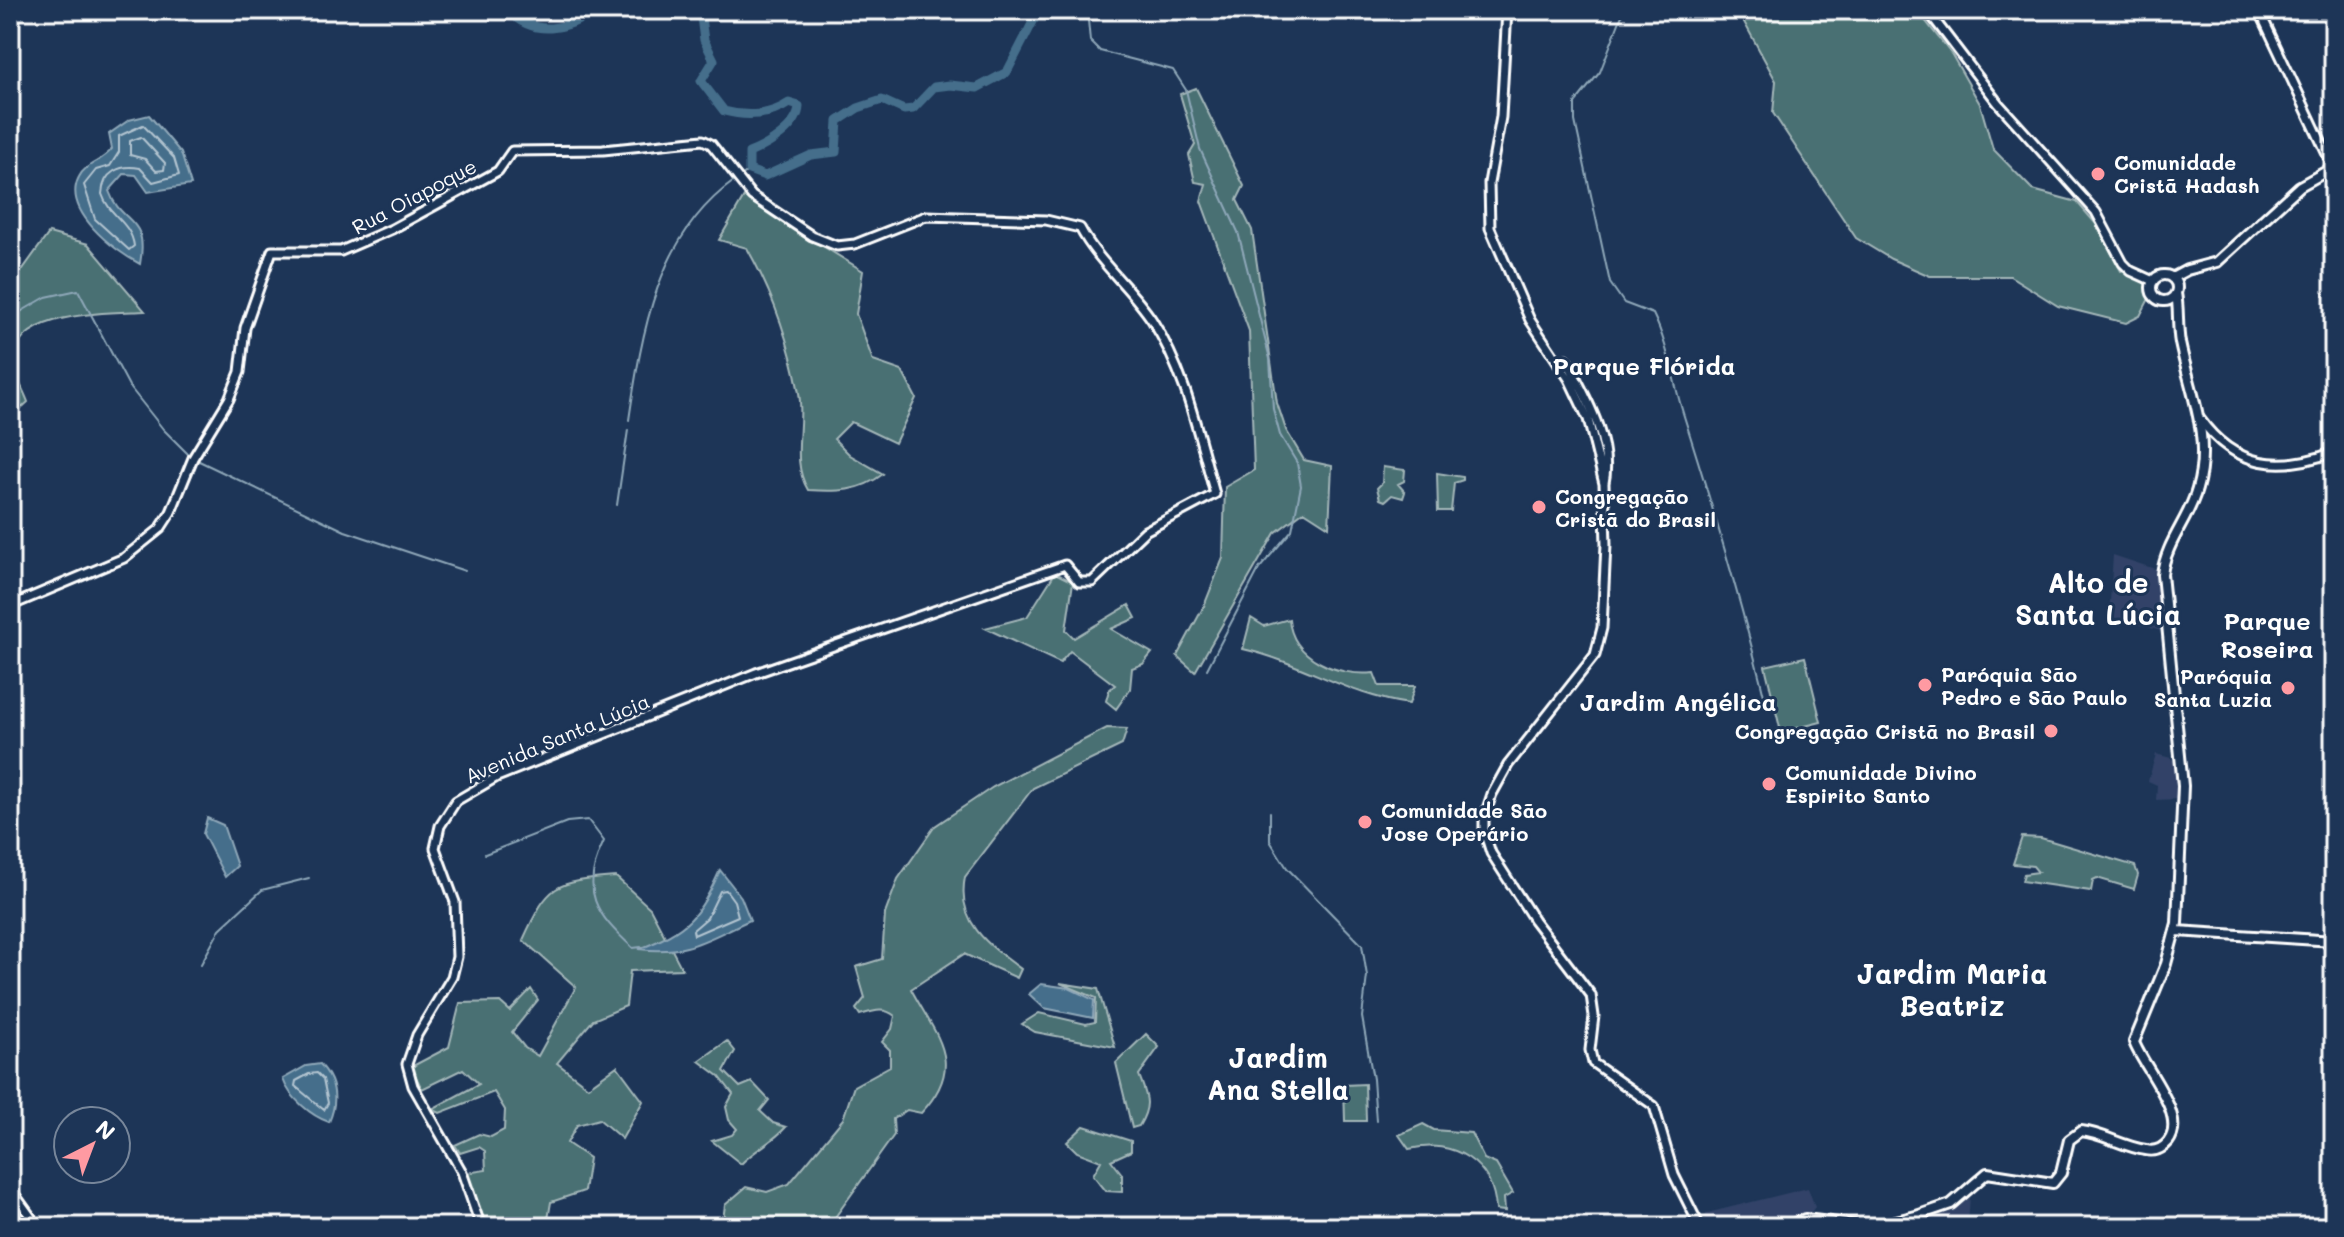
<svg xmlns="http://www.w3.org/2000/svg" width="2344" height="1237" font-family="Mali,sans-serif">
<rect width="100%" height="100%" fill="#1d3557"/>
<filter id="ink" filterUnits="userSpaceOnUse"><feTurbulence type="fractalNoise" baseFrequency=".0125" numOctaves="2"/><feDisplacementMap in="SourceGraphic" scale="16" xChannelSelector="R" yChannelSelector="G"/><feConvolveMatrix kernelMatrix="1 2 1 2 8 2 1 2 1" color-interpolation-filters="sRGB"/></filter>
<g filter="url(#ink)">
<path fill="#304367" d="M2113,555L2158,570L2164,632L2109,616Z
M2156,754L2171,758L2177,764L2178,799L2156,800L2157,785L2148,781Z
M1808,1188L1815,1207L1812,1211L1772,1227H1710L1705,1217L1707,1213Z
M1970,1196L1968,1227H1887L1951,1212Z"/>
<path fill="#486f73" stroke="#a4b7b9" stroke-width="2" d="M1733,10H1917L1952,55L1980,104L1993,149L2033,190L2077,202L2096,224L2121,271L2148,283L2152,293L2140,316L2126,323L2058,306L2010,276H1930L1891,259L1856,238L1773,113L1776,81L1743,20Z
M1196,88L1244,186L1237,200L1252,230L1277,403L1286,430L1304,460L1332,466L1329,527L1304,511L1275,533L1195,672L1177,656L1204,606L1223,558L1225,487L1254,470L1249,331L1201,201L1206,184L1195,182L1189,155L1195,145L1180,94Z
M744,197L863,271L856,314L873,361L902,371L916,398L895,443L851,422L834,439L850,455L883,474C860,492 836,492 808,490C790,460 805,426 799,393C790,344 772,292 747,248L719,240Z
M49,233L88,244L145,311C110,313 6,310 15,367C16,378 24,391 28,402L18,411L10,408V287Z
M1383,467L1405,470L1404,481L1398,484L1405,492L1403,498L1392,495L1385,501L1380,499L1377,488L1382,483Z
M1437,473L1463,477V480L1454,483L1451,511H1438Z
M1055,573L1073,582L1066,630L1074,638L1129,605L1136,618L1111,629L1152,653L1143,664L1132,668L1130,689L1116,709L1106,701L1109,690L1115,685L1070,651L1060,663L985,628L1027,617Z
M1251,618L1264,626L1289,619C1292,659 1339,677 1374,673L1379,686H1415L1409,704C1350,696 1301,662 1243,649Z
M1805,657L1821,722L1781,732L1765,666Z
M1107,728L1127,729L1122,745L1033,788L965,877C956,922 988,945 1021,969L1017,978L964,954L911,989C937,1038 967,1064 921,1113L907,1110L893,1119L894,1135L828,1227H722L725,1205L746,1187L767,1192L789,1184L843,1119L854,1086L890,1066V1050L882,1042L892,1029L895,1016C884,1007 874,1011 860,1015L856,1009L865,998L856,967L882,959L885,914L898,879L935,826L993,787Z
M2022,837L2041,838L2135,866L2138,875L2134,889L2097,878L2093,880L2091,891L2022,881L2024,874L2038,872L2033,866L2013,864Z
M616,877L650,908L682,969L630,971L626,1006L593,1020L557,1063L588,1087L617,1066L643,1101L622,1139L599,1119L577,1125L567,1143L589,1158L584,1191L551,1202L547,1225L487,1227L466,1173L486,1170L485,1151L479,1147L460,1153L455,1145L479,1134L491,1137L504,1130L505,1110L494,1092L440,1113L432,1109L479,1084L463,1069L422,1089L411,1067L449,1047L460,1003L500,1002L510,1011L531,989L538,1000L512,1032L525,1048L538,1056L576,987L523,940C549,883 554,882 616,877Z
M1060,983L1098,989L1115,1047L1035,1032L1022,1024L1039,1013L1086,1024L1095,1022L1096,998Z
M1146,1034L1159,1047L1139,1075C1147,1097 1152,1104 1139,1126L1132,1128L1116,1063Z
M727,1041L735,1051L724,1071L740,1087L752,1082L769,1100L760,1111L773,1123L786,1127C772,1143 755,1149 741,1164L712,1141L732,1135L737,1129L729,1120L726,1107L733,1094L719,1076L699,1061Z
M1365,1084L1366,1121H1345L1344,1085Z
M1423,1124L1434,1130L1471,1133L1484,1159L1496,1164L1513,1193L1504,1198L1505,1211L1496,1210C1494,1163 1453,1138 1409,1149L1399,1135Z
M1084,1126L1131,1141V1151L1111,1160L1122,1174V1192L1106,1191L1093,1175L1101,1161L1077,1152L1067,1142Z"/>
<path fill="#446e8b" stroke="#8fa8b9" stroke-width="2" d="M149,115L181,153L191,185L148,192L136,175L124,174L109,191C121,225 149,215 140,264C115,251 61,211 79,177C86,163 102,162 112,149L109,134L129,120Z
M207,818L223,825L237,866L225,877L203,834Z
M720,870L741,897L750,920C706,939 689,955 639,949C687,931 700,916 720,870Z
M1041,984L1069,988L1094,1000L1093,1018L1044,1008L1029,994Z
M320,1064C336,1081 338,1101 329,1122C311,1116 289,1097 283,1079L306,1066Z"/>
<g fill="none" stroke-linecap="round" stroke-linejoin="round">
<path stroke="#b4c5d1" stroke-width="2" d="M143,125L174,158L179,175L153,182L140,168C120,164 103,172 102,194C109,216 131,222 134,246L129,250L95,219L84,185L96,170L110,166L119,152V136Z
M141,137L165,163L164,170L156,171L145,159L130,155V141Z
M726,890L734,901L738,916L694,935L693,930L707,918L720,891Z
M309,1074L317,1073L323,1079L328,1103L324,1110L295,1086L296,1081Z"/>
<path stroke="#8fa8b9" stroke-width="2" d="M1087,10L1090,41L1100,51L1173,70L1186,90L1200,149L1238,232L1270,359L1273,409L1280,435L1297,463L1301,486L1292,530L1259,569L1207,669
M1624,10L1600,72L1575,103V121L1610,283L1624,303L1653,314C1668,344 1673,381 1683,413C1713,508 1742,603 1765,700
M741,176L749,170
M10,318L46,297L78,290L129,386L163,429L191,457
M629,420C642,332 657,236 734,181
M197,460L345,531L465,571
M617,505L628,430
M1270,812V841L1287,868L1362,945L1367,976L1362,1017L1373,1079L1376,1121
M485,854L567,822L588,820L604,841C579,892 596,914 633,948L641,947
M201,964L220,929L262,890L309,878"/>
<path stroke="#446e8b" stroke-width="9" d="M507,10C534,37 567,31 595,10
M668,10H680
M700,10L704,40L714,60L701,81L724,111C746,117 770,116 789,103L799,106C799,127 767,146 749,153V170L765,176L811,155L836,152L838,121L858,108L882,100L904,110L913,109L934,87L950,85L977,88L1007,72L1039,10
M10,34L21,10"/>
<defs>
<path id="tertiary" d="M1507,10L1501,117L1489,183L1490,228L1530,320L1569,379L1588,419L1604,484L1606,544L1602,628L1595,655L1508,765L1492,794L1484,818V831L1491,853L1534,920L1591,995L1594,1016L1590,1050L1593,1063L1654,1106L1674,1175L1700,1227
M1927,10L1998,103L2096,212L2123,263L2131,271L2153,281
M2259,10L2333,167
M1559,365L1566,359C1584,394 1613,441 1604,483
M2200,419C2235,468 2281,472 2334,452
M10,606L124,558L160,529L171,512L193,458L229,399L240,372L245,328L272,251H341L392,229L498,171L512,151L603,150L703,140L711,144L752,196L812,236L837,246L855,244L926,216L1046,220L1080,228C1098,262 1131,288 1152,320C1186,373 1198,434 1215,494L1145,531L1092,582H1079L1065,565L756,673L497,777L456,801L440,826L435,848L455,902L457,957L452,977L417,1035L407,1064L413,1086L462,1172L481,1227
M10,1188L38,1227"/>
<path id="secondary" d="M2151 288a13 13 0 1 1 26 0a13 13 0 1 1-26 0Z
M2172,278L2187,270L2217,262L2300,186L2334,167
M2177,931L2334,941
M1786,1227L1805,1219L1872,1227L1916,1216L1951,1204L1987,1173L2053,1183L2061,1173L2069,1140L2081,1131C2103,1133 2123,1147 2146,1150C2154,1152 2162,1149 2168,1142C2189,1116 2142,1066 2134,1042L2166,964L2177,923L2183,786L2162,574C2166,542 2189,519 2197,489C2212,437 2190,392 2180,343C2177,326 2179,309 2176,293"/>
</defs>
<use href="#tertiary" stroke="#fff" stroke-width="13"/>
<use href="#secondary" stroke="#fff" stroke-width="14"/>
<use href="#tertiary" stroke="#1d3557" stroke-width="7"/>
<use href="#secondary" stroke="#1d3557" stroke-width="8"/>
</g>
</g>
<g fill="#ff9aa2" stroke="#1d3557" stroke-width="3">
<circle cx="2098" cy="174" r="8"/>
<circle cx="1539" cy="507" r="8"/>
<circle cx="1925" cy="685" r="8"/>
<circle cx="2288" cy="688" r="8"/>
<circle cx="2051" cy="731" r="8"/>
<circle cx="1769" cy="784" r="8"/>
<circle cx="1365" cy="822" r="8"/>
</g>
<g text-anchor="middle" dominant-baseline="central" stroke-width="6" stroke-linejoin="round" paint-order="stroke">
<g font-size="20" font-weight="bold" fill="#fff" stroke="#1d3557" text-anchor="start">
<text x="2114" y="162">Comunidade<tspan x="2114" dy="23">Cristã Hadash</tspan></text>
<text x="1555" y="496">Congregação<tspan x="1555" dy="23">Cristã do Brasil</tspan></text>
<text x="1941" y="674">Paróquia São<tspan x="1941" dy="23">Pedro e São Paulo</tspan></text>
<text x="2272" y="676" text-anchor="end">Paróquia<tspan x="2272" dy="23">Santa Luzia</tspan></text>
<text x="2035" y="731" text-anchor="end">Congregação Cristã no Brasil</text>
<text x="1785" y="772">Comunidade Divino<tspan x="1785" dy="23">Espirito Santo</tspan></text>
<text x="1381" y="810">Comunidade São<tspan x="1381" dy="23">Jose Operário</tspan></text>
</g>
<g font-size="20" fill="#fff" stroke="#1d3557">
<text transform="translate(414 196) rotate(-28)">Rua Oiapoque</text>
<text transform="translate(557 738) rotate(-23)">Avenida Santa Lúcia</text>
</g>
<g font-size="24" font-weight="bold" fill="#fff" stroke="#1d3557">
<text x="1644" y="365">Parque Flórida</text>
<text x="2267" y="620">Parque<tspan x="2267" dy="28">Roseira</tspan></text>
<text x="1678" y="701">Jardim Angélica</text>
</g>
<g font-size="28" font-weight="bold" fill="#fff" stroke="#1d3557">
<text x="2098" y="582">Alto de<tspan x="2098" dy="32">Santa Lúcia</tspan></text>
<text x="1952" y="973">Jardim Maria<tspan x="1952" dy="32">Beatriz</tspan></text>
<text x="1278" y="1057">Jardim<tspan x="1278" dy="32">Ana Stella</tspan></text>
</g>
</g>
<rect width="2344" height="1237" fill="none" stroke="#1d3557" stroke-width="40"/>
<rect x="20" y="20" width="2304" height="1197" fill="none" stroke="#fff" stroke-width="3" filter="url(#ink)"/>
<g transform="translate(92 1145) rotate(42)"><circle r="38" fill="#1d3557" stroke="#77869a" stroke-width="2"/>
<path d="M0-6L14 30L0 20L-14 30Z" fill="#ff9aa2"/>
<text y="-12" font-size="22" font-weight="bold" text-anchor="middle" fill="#ffffff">N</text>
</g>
</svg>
